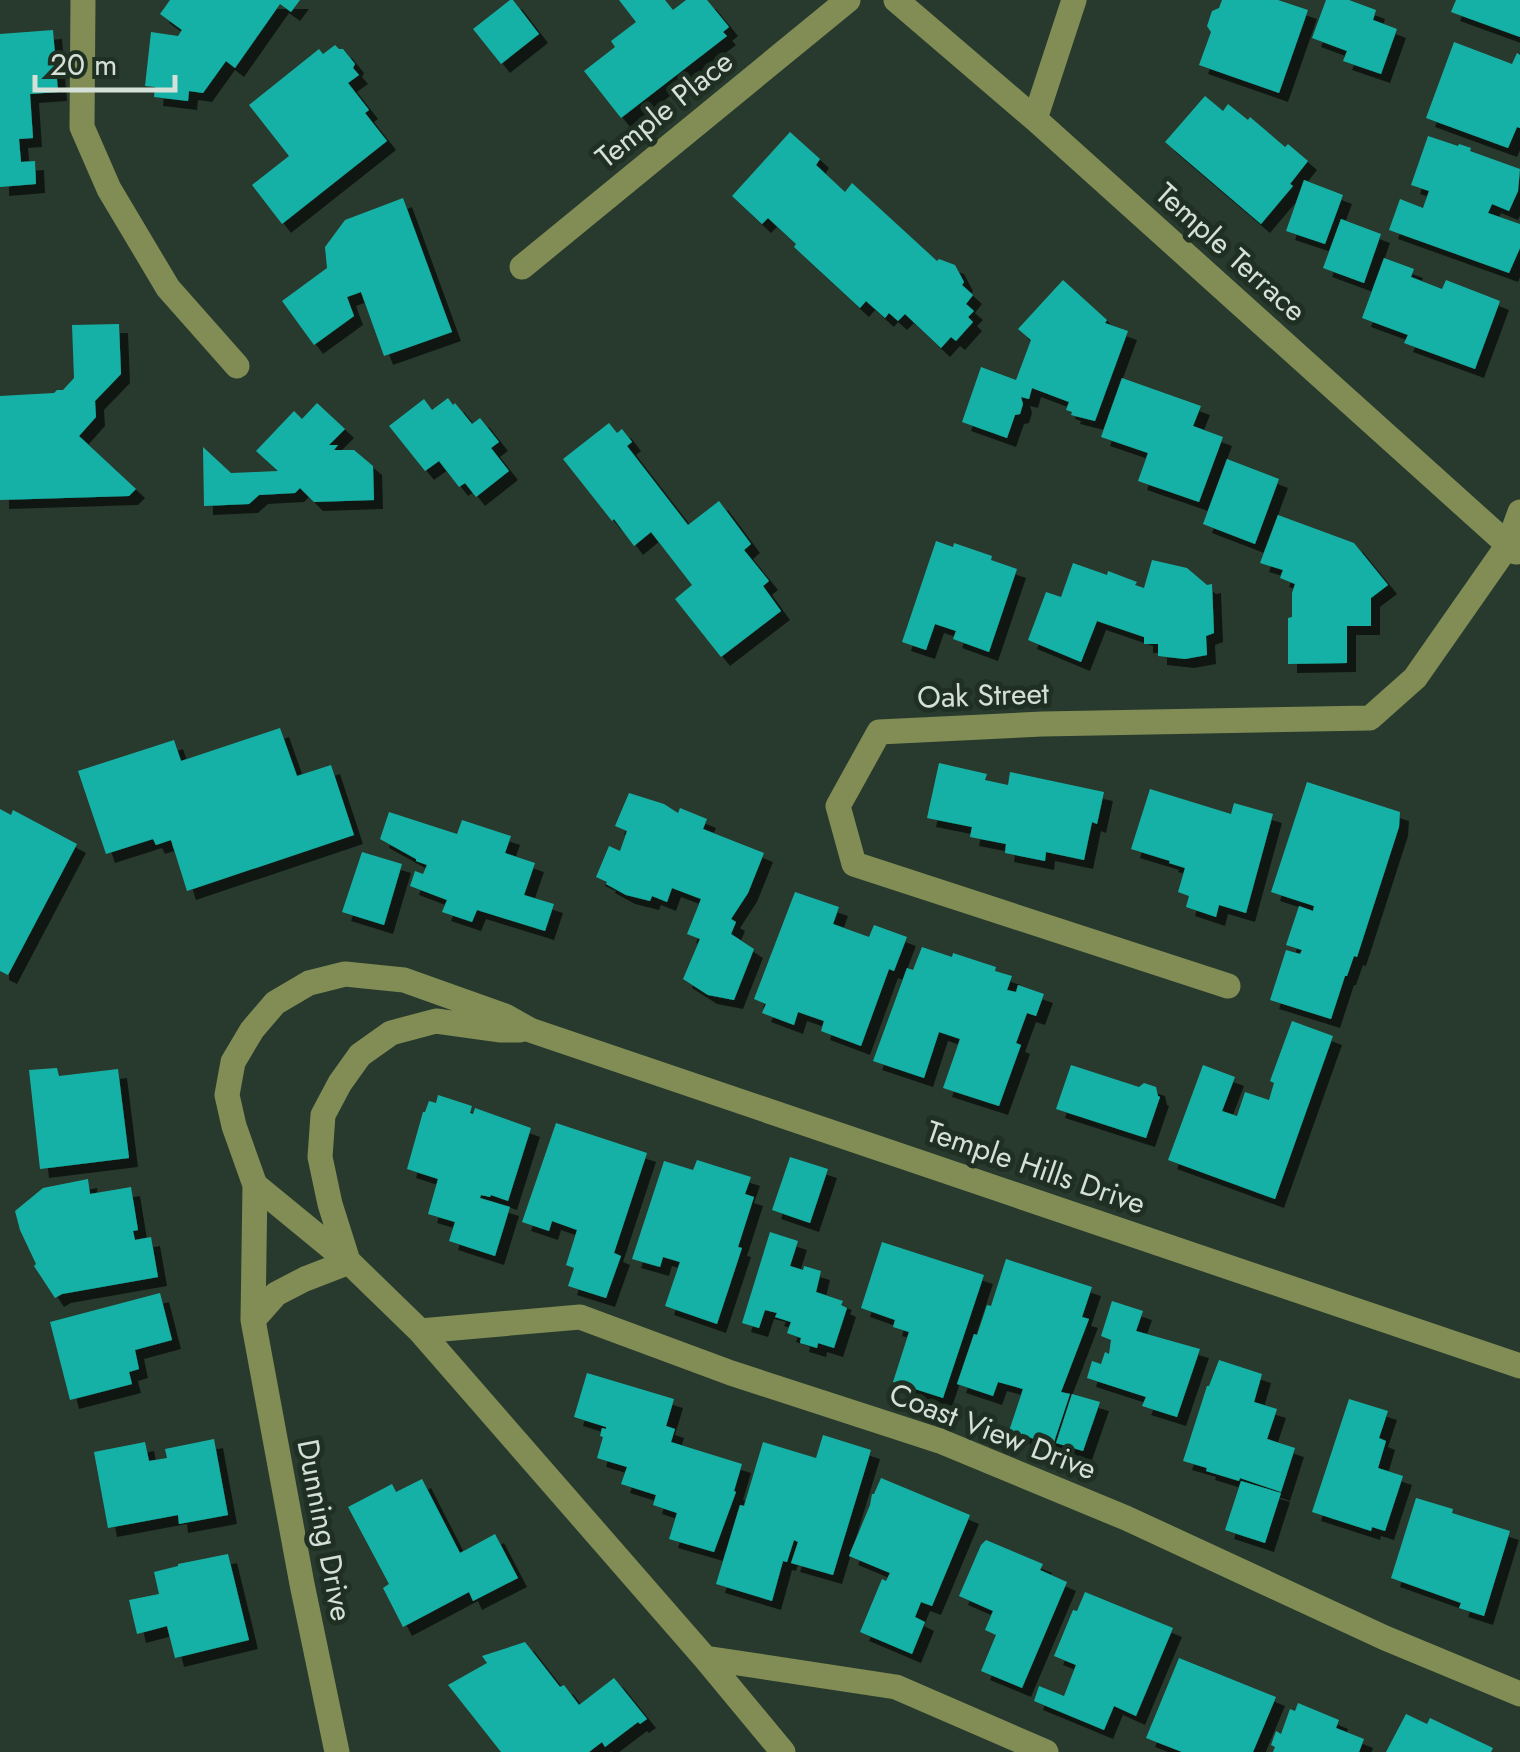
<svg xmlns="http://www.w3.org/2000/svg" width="1520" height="1752" font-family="Jost,sans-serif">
<defs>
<filter id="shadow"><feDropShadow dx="9" dy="9" stdDeviation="0" flood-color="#0009"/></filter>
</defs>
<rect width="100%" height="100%" fill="#283a2d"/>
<path fill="#18b1a6" filter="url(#shadow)" d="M170,0H300L291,12L280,4L235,68L226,61L203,93L189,91L188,101L154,97L155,87L145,86L151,32L178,36L182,30L160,14Z
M510,0H513L539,34L501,64L473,29Z
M619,0H665L673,10L686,0H707L729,27L723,32L727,36L621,118L584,71L615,47L611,41L636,22Z
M1222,0H1278L1308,10L1279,93L1199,65L1211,32L1207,26L1212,11L1219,8Z
M1326,0H1349L1376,10L1373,20L1397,29L1381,74L1343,61L1347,51L1312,38Z
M1456,0H1520V37L1451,12Z
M53,30L58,92L30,94L33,138L19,139L21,162L35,161L36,184L0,187V34Z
M1454,42L1512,64L1517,53L1520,55V128L1517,127L1508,148L1426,118Z
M335,45L339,49H343L355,64L353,68L359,75L348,83L369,110L365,113L387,141L282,224L252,185L289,156L249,105L319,49L323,54Z
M1205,96L1223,111L1228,104L1248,120L1250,117L1285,147L1288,144L1308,161L1290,184L1293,186L1261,224L1165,142Z
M790,132L820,159L816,165L845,192L852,183L937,261L939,259L955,265L964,282L962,285L973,295L966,304L974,311L968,317L973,322L956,341L951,337L941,348L905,314L898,321L889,313L885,318L866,301L860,308L794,247L796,244L768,218L762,224L732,196Z
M1428,136L1458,146L1459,144L1471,148L1470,151L1520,169L1518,191L1509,211L1492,204L1488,213L1520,224V248L1509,273L1389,230L1400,199L1423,208L1429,191L1411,185Z
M1304,180L1343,195L1325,244L1286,231Z
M403,198L452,332L384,356L361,292L347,297L354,316L314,345L282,301L327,268L325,247L345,220Z
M1341,219L1381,234L1364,283L1323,268Z
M1384,258L1414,269L1411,277L1442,289L1446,280L1500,301L1475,369L1404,343L1408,335L1362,318Z
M1063,280L1107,320L1105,323L1128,331L1095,421L1071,415L1072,412L1066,410L1069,402L1032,388L1029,399L1021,397L1023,404L1020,414L1015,415L1007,438L962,422L981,367L1016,380L1031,340L1018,329Z
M119,324L121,374L95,401L96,417L79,436L136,489L129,496L0,500V396L54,393L57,390H63L74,378L72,325Z
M1122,378L1201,406L1193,426L1223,437L1199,502L1138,481L1148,453L1101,437Z
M448,398L453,405L455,403L472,424L480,418L499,442L491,448L509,471L476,497L465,483L459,487L439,461L425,471L389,426L424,399L432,410Z
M317,403L345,429L329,445H338L334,450H354L373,466L374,500L314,502L300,488L295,493L259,495L249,504L204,506L203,447L231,473L278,471L256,451L294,411L302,419Z
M609,423L617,433L622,429L632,442L627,446L688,525L719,501L751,544L744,550L769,581L763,586L781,611L721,657L675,599L692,585L651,532L634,546L614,519L612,521L563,459Z
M1227,459L1279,479L1255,544L1203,524Z
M1278,515L1354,543L1388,585L1371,598V626H1347V663L1288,664V618L1292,617V593L1295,584L1280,578L1283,570L1260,563Z
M936,541L953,547L954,543L992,556L991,560L1017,569L989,652L953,639L956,631L935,624L926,650L902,642Z
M1152,560L1187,568L1207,585L1212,584L1214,633L1206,636L1207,655L1185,659L1158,656V644H1144V637L1097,621L1081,662L1028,640L1046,592L1061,597L1073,563L1107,575L1108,571L1137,582L1135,585L1144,588Z
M280,728L297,776L331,765L354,835L187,891L171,840L156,845L153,839L106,854L78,771L174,740L181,761Z
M939,763L987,774L985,780L1008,785L1010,772L1104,792L1097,824L1092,822L1084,860L1046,852L1045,861L1005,853L1006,844L970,837L972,827L927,818Z
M1307,782L1400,812L1399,827L1357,957L1354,956L1347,976H1345L1331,1019L1270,1000L1286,950L1300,954L1302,950L1286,945L1299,906L1313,911L1314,906L1271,892Z
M1150,789L1231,814L1234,803L1273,814L1246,913L1219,905L1216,917L1186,907L1189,896L1178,892L1185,868L1169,863L1170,861L1131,849Z
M629,793L664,804L678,813L680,808L707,819L703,829L764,853L748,893L731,919L736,922L731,934L754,949L734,1000L708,995L683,979L700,939L687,934L701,899L672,888L667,902L652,896L650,901L626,895L606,884L607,882L596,877L609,846L620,851L627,831L615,826Z
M0,809L11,815L13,810L77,844L8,975L0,971Z
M389,812L457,834L462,820L511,836L505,853L535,863L524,895L554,904L545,931L477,910L472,922L442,912L447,900L410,886L415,871L423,874L427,865L416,861V859L380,839Z
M362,852L402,864L384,925L342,912Z
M795,892L839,907L833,924L869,937L874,925L907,937L894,971L889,969L861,1046L821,1031L824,1021L798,1012L794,1025L762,1013L766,1004L754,999Z
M922,947L952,957L953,953L996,967L995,971L1012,976L1007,990L1016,992L1018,985L1044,994L1036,1016L1027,1013L1016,1043L1021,1045L999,1106L943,1088L960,1039L939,1032L924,1078L873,1061L907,968L913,970Z
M1292,1021L1333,1036L1275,1199L1168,1160L1203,1065L1235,1077L1222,1111L1237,1116L1245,1092L1269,1100L1274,1083L1270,1081Z
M1071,1065L1139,1087L1144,1083L1156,1087L1158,1096L1160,1097L1146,1138L1056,1109Z
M57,1068L59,1076L118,1069L129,1158L40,1169L29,1070Z
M438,1095L472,1106L470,1113L473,1114L475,1108L531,1128L508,1201L491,1195L490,1197L481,1195L480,1198L510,1207L495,1256L449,1241L455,1222L428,1214L438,1179L407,1169L423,1112H425L429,1101L436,1103Z
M556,1123L647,1153L614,1253L621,1256L606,1298L568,1286L574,1268L566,1265L577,1230L552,1221L549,1231L522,1222Z
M790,1157L828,1169L810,1223L772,1210Z
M697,1160L751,1177L745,1194L754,1197L738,1247L742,1248L717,1324L665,1306L680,1262L663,1257L660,1267L632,1259L664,1161L693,1170Z
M88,1179L90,1194L131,1187L138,1230L133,1231L135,1240L151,1237L158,1277L62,1294L55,1298L34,1266L36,1264L20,1230L15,1211L43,1188Z
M770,1232L798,1241L790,1266L803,1270L804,1266L821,1271L816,1292L843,1301L841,1305L847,1308L834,1348L818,1343L817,1348L800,1343L801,1338L787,1333L791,1322L775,1317L777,1313L765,1310L759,1328L742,1323Z
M882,1242L984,1275L943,1398L893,1382L909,1332L893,1327L895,1320L861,1308Z
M1006,1259L1092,1287L1082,1317L1089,1319L1061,1392L1070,1394L1053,1445L1009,1431L1023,1389L998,1382L993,1396L957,1384L974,1334L977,1335L987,1305L991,1306Z
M160,1293L172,1340L135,1350L139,1369L129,1372L132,1384L70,1400L50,1322Z
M1112,1301L1143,1311L1136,1331L1200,1349L1177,1417L1142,1406L1146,1397L1087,1378L1092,1361L1101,1364L1105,1352L1109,1354L1111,1340L1101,1336Z
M1219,1360L1262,1374L1254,1402L1277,1409L1267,1439L1295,1448L1281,1492L1240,1478L1239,1481L1206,1471L1207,1468L1183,1461L1207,1386H1209Z
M587,1373L674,1399L666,1426L675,1429L671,1442L742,1464L734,1491L736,1492L714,1552L669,1539L677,1513L653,1505L656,1495L621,1484L627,1467L597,1458L603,1437L600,1436L602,1428L606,1429V1427L574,1417Z
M1072,1394L1100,1402L1083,1451L1056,1443Z
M1349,1399L1388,1411L1379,1438L1386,1441L1378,1468L1403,1476L1385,1531L1372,1527L1371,1531L1312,1512Z
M823,1435L871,1450L833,1575L791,1563L798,1542L794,1540L787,1562L783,1561L772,1601L716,1584L740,1505L744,1506L763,1442L816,1458Z
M214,1439L228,1515L179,1524L178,1515L108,1528L94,1452L145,1442L149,1461L167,1458L165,1449Z
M881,1478L970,1515L932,1606L921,1602L915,1617L925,1622L912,1654L860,1632L882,1579L886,1581L890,1573L849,1556L870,1505L872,1494H874Z
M422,1479L460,1553L495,1534L518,1578L473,1601L469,1592L403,1627L383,1588L389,1584L348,1507L392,1484L396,1492Z
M1241,1481L1281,1493L1265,1543L1225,1530Z
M1416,1498L1453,1509L1452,1513L1510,1531L1484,1616L1459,1608L1461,1603L1391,1578Z
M986,1540L1043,1564L1040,1570L1067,1582L1022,1688L981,1671L996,1635L985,1630L993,1611L959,1596L981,1545Z
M228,1554L249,1640L175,1658L167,1626L137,1634L129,1600L159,1594L154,1572L178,1566V1564Z
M1085,1592L1173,1628L1136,1716L1114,1706L1104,1730L1034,1701L1039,1686L1064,1696L1076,1665L1054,1656L1073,1610L1077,1611Z
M525,1642L560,1687L564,1685L579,1705L614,1678L647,1719L640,1724L638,1722L605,1747L602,1742L589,1752H501L448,1685L487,1663L482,1656Z
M1179,1658L1276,1697L1253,1752H1182L1146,1738Z
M1298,1703L1339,1720L1336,1728L1364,1739L1359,1752H1273L1275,1747L1271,1745L1276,1731L1281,1734L1290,1709L1295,1711Z
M1406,1714L1427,1724L1430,1718L1493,1748L1491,1752H1386Z"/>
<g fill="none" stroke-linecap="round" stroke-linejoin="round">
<path stroke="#818d55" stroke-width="25" d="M83,0L82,127L109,189L168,288L237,366
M896,0L1035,119L1516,552
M1035,119L1074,0
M522,267L848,0
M1228,986L854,864L838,806L879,732L1042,724L1370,718L1415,678L1508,545L1520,512
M255,1185L253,1320L302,1584L337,1752
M348,1261L330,1204L320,1157L323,1115L340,1083L360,1055L391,1033L436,1021L501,1030H520
M253,1320L276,1294L305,1279L349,1262
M420,1331L580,1317L731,1373L940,1441L1126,1518L1385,1638L1520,1694
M705,1658L896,1687L1046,1752
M783,1752L705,1658L420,1331L349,1262L255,1185L234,1126L227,1095L233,1062L252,1030L275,1003L309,983L345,974L404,980L505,1016L530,1030L1520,1366"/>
</g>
<g text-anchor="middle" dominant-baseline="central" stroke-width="10" stroke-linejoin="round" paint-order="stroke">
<g font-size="30" fill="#d5e0d8" stroke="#1f3023">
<text transform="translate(664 109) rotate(-39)">Temple Place</text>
<text transform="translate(1231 252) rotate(42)">Temple Terrace</text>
<text transform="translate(983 695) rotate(-2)">Oak Street</text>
<text transform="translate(1036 1167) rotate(19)">Temple Hills Drive</text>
<text transform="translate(993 1431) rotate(21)">Coast View Drive</text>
<text transform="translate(325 1530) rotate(79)">Dunning Drive</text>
</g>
</g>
<path d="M35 75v15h140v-15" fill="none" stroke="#d5e0d8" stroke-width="5"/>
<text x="50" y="75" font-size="30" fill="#d5e0d8" stroke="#1f3023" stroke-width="8" paint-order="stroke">20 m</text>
</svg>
